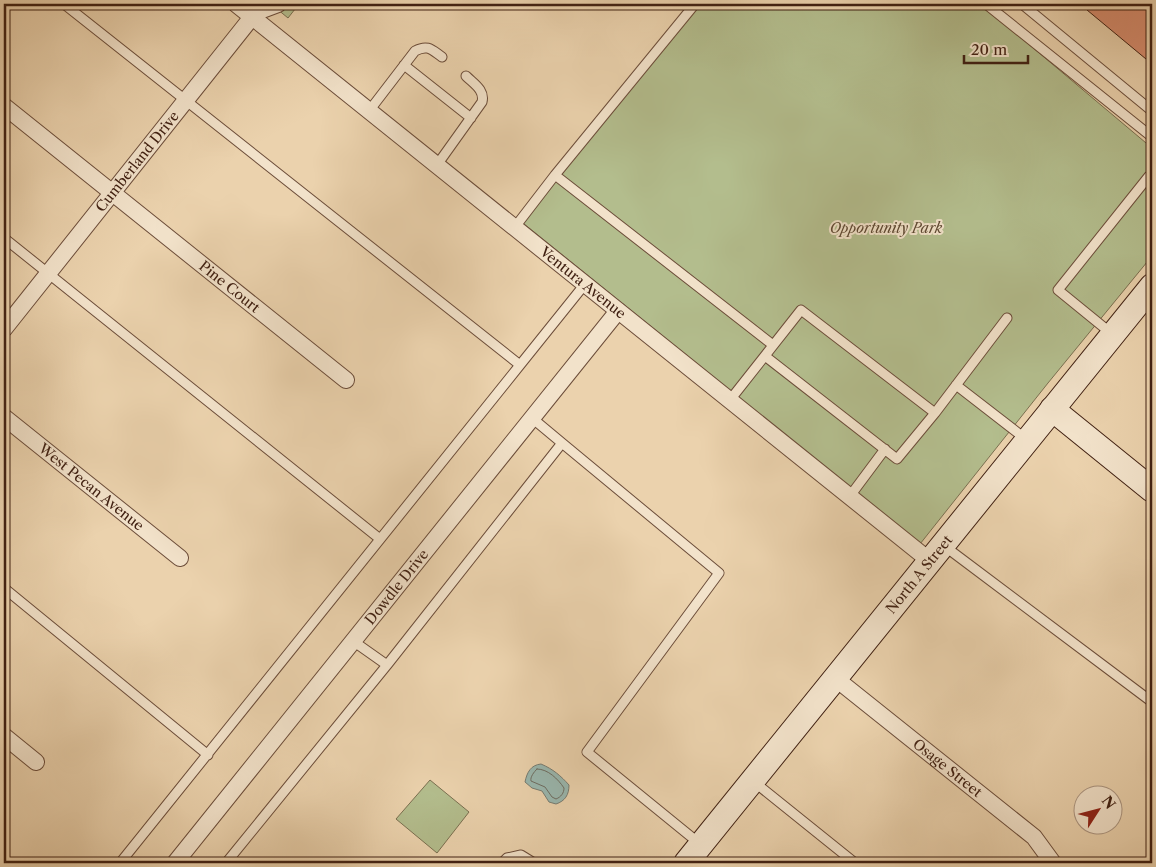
<svg xmlns="http://www.w3.org/2000/svg" width="1156" height="867" font-family="'Libre Caslon Text',serif">
<rect width="100%" height="100%" fill="#ebd2ad"/>
<filter id="stains"><feTurbulence type="fractalNoise" baseFrequency=".004" numOctaves="4"/><feColorMatrix values="0 0 0 0 .2 0 0 0 0 .09 0 0 0 0 .02 0 0 0 .5 -.17"/></filter>
<radialGradient id="worn" r=".72"><stop offset=".6" stop-color="#630" stop-opacity="0"/><stop offset="1" stop-color="#630" stop-opacity=".3"/></radialGradient>
<path fill="#b3bd8d" stroke="#7a6f50" d="M271,4H299L288,18Z
M692,4H979L1013,31L1152,148V256L1048,383L920,544L518,219Z
M430,780L469,812L437,853L396,819Z"/>
<path fill="#99b7af" stroke="#767b71" d="M541,764C553,769 561,776 569,785C569,795 565,801 556,804L549,802L542,791L532,788L525,782C527,772 531,765 541,764Z"/>
<g fill="none" stroke-linecap="round" stroke-linejoin="round">
<path stroke="#6d6c61" stroke-width="1" d="M537,769C548,769 558,779 564,788C564,793 561,797 556,799L552,797L545,787L531,781C530,777 534,772 537,769Z"/>
</g>
<path fill="#d98e70" stroke="#412113" d="M1092,4H1152V64L1087,10Z"/>
<g fill="none" stroke-linecap="round" stroke-linejoin="round">
<defs>
<path id="lane" d="M64,4L520,365L585,284
M986,4L1152,137
M1022,4L1152,111
M404,65L471,118
M369,111L415,51C428,44 432,50 442,57
M437,165L482,102C485,90 474,84 466,76
M555,175L695,4
M515,227L555,175L773,345
M4,238L380,539
M1112,334L1058,290L1149,176L1152,179
M765,356L897,459L935,413
M956,385L1027,440
M730,400L801,310L935,413L1007,318
M562,443L719,573L587,752L700,844
M850,496L885,449
M943,545L1152,702
M4,588L208,755
M353,641L387,665L562,443L532,418
M753,781L855,863
M120,863L520,365
M226,863L387,665
M502,863L507,858L521,855L534,863"/>
<g id="street">
<path id="s1" d="M236,4L930,561"/>
<path id="s2" d="M4,106L346,380"/>
<path id="s3" d="M4,329L252,17L262,10L278,4"/>
<path id="s4" d="M4,417L180,558"/>
<path id="s5" d="M835,678L1034,837L1053,863"/>
<path d="M4,736L36,762"/>
<path id="s6" d="M175,863L618,311"/>
</g>
<g id="secondary">
<path d="M1052,409L1152,490"/>
<path id="s7" d="M686,863L1152,286"/>
</g>
</defs>
<use href="#lane" stroke="#6c4d3a" stroke-width="11"/>
<use href="#street" stroke="#6c4d3a" stroke-width="18"/>
<use href="#secondary" stroke="#412113" stroke-width="26"/>
<use href="#lane" stroke="#f2e2ca" stroke-width="9"/>
<use href="#street" stroke="#f2e2ca" stroke-width="16"/>
<use href="#secondary" stroke="#f2e2ca" stroke-width="24"/>
</g>
<g text-anchor="middle" dominant-baseline="central" stroke-width="4" stroke-linejoin="round" paint-order="stroke">
<g font-size="14" fill="#412113" stroke="#f2e2ca">
<text stroke="none"><textPath href="#s3" startOffset="214">Cumberland Drive</textPath></text>
<text stroke="none"><textPath href="#s1" startOffset="445">Ventura Avenue</textPath></text>
<text stroke="none"><textPath href="#s2" startOffset="289">Pine Court</textPath></text>
<text stroke="none"><textPath href="#s4" startOffset="112">West Pecan Avenue</textPath></text>
<text stroke="none"><textPath href="#s7" startOffset="371">North A Street</textPath></text>
<text stroke="none"><textPath href="#s6" startOffset="354">Dowdle Drive</textPath></text>
<text stroke="none"><textPath href="#s5" startOffset="144">Osage Street</textPath></text>
</g>
<g font-size="14" font-style="italic" fill="#5e4832" stroke="#f2e2ca">
<text x="886" y="228">Opportunity Park</text>
</g>
</g>
<rect width="1156" height="867" fill="none" stroke="#ebd2ad" stroke-width="20"/>
<rect x="5" y="5" width="1146" height="857" fill="none" stroke="#412113" stroke-width="2.5"/>
<rect x="10" y="10" width="1136" height="847" fill="none" stroke="#412113"/>
<g transform="translate(1098 810) rotate(54)"><circle r="24" fill="#f2e2ca" stroke="#ab9581"/>
<path d="M0-4L9 19L0 12L-9 19Z" fill="#8f2418"/>
<text y="-8" font-size="14" font-weight="bold" text-anchor="middle" fill="#412113">N</text>
</g>
<path d="M964 55v8h64v-8" fill="none" stroke="#412113" stroke-width="2.5"/>
<text x="971" y="55" font-size="15" fill="#412113" stroke="#f2e2ca" stroke-width="4" paint-order="stroke">20 m</text>
<rect width="100%" height="100%" filter="url(#stains)"/>
<rect width="100%" height="100%" fill="url(#worn)"/>
</svg>
